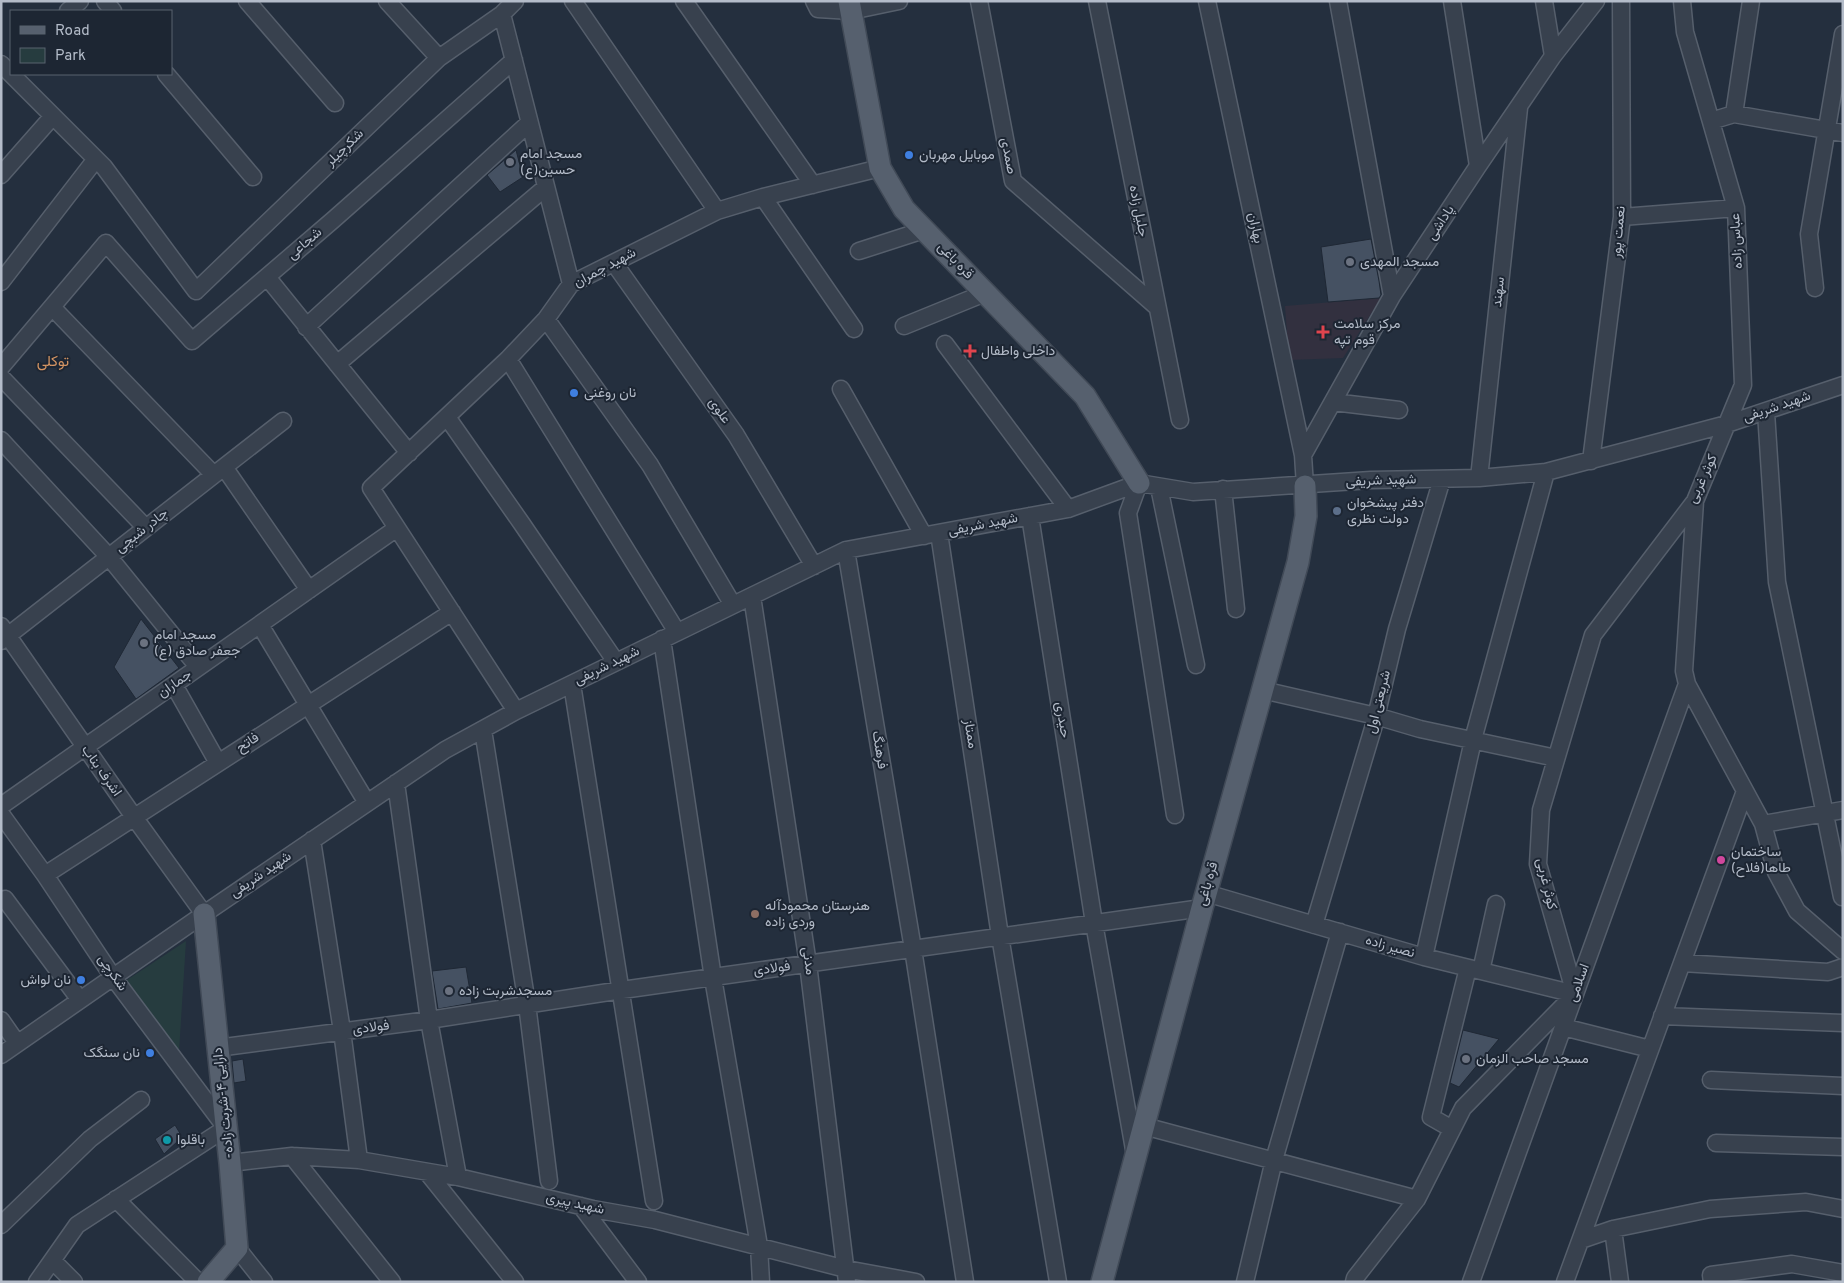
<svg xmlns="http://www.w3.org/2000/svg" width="1844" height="1283" font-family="Overpass,Vazirmatn,sans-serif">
<rect width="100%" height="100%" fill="#242f3e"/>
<path fill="#32303f" d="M1381,298L1343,358L1289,360L1285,306Z"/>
<path fill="#263c3f" d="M186,941L179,1052L127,980Z"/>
<path fill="#455162" stroke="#1f2835" d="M516,150L523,177L500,192L487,175Z
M1371,239L1379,281L1381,295L1379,298L1328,302L1321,247Z
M141,619L179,668L136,699L114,667Z
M466,967L472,1003L438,1009L432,971Z
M1463,1030L1499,1039L1459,1087L1450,1083Z
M243,1059L246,1081L234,1083L232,1061Z
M175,1125L181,1135L179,1140L164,1154L155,1139Z"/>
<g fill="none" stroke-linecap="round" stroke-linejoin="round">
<defs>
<path id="minor" d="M105,1L113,11
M247,1L335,103
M387,1L439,58
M573,1L717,211
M684,1L813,185
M814,1L818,9L851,11L899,1
M979,1L1013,181L1157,307
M1097,1L1180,420
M1207,1L1303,455
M1338,1L1392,296
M1452,1L1478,166
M1544,1L1553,56
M68,11L80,1
M502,14L571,284
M1,64L104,167L196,291L439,58L502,14L515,1
M166,74L253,177
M1734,114L1751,1
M1711,121L1734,114L1843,133
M1,175L53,116
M763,197L854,329
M1622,217L1736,208
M859,251L924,230
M614,263L736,435L814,566
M267,277L409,453
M1,282L96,159
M1815,288L1809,234L1843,34
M52,307L214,475
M546,319L650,465L733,605
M904,326L985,293
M306,327L529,123
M945,344L1068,509
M508,359L677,632
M337,364L546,187
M1,367L106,243L192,341L333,220L514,60
M1,377L146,528
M841,389L924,536
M1333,402L1399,410
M1766,412L1777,582L1842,897
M447,417L522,524L616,662
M1,440L109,557L198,667
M1591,461L1622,217L1621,1
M224,467L309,590
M1479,478L1519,108
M1139,483L1128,513L1175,815
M1305,486L1303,455L1392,296L1478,166L1553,56L1596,1
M1159,487L1196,665
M1223,489L1236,609
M1695,501L1684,671L1687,684L1763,824L1776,872L1797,911L1843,951
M1030,516L1094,923L1135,1155
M939,533L1000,936L1058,1282
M846,550L913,949L965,1282
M752,596L808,964L847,1282
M260,625L367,803
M1,626L134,817L204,914
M662,639L713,978L759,1246L761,1282
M1,641L283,421
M572,684L654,1201
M174,685L218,763
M1262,690L1376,716L1420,729L1556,758
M516,711L371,488L508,359L546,319L571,284L717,211L763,197L880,168
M483,730L527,1004L549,1181
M396,783L429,1020L458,1177
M1,806L397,528
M1,814L45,875L113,977L226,1128L77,1225L37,1282
M1763,824L1843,810
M312,840L342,1031L359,1160
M45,875L452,612
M1206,893L1424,957L1575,994
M5,899L80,1000
M1314,925L1374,725L1397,629L1442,479
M1424,957L1474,736L1546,472
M1682,963L1828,972L1843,967
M1481,971L1496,904
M1662,1016L1843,1023
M1,1020L17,1043
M1563,1027L1650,1049
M217,1048L429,1020L622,990L1202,908
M1,1055L204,914L445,750L516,711L846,550L1068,509L1139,483L1193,492L1371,480L1479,478L1546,472L1727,424L1843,385
M1711,1080L1843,1086
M1144,1126L1417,1199
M1452,1129L1431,1117L1468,968
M1716,1143L1843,1147
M292,1156L392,1282
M230,1163L292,1156L359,1160L458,1177L593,1209L655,1220L846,1269L916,1282
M427,1172L515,1282
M116,1199L198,1282
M581,1206L638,1282
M1,1225L90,1139L141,1100
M1613,1229L1620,1282
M1581,1240L1613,1229L1710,1209L1806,1202L1843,1209
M237,1248L264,1282
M53,1261L74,1282
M1245,1282L1274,1160L1340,932
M1354,1282L1355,1278L1417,1199L1463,1108L1575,994L1538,864L1541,810L1593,635L1695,501L1743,385L1736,208L1685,32L1682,1
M1471,1282L1687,684
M1565,1282L1745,791
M1712,1282L1711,1275L1792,1264L1843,1273"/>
<path id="major" d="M849,1L880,168L904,209L1085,396L1139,483
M204,914L230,1163L237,1248L208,1282
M1102,1282L1202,908L1298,562L1306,516L1305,486"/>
</defs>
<use href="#minor" stroke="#565f6c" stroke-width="19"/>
<use href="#major" stroke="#414a57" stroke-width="24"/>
<use href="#minor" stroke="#38414e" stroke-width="16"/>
<use href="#major" stroke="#56606e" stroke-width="21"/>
</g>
<g fill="#3f7fe0" stroke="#1d2633" stroke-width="2">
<circle cx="909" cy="155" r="5"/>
<circle cx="574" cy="393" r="5"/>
<circle cx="81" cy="980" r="5"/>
<circle cx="150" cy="1053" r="5"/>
</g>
<g fill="#6b7280" stroke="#1d2633" stroke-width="2">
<circle cx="510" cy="162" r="5"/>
<circle cx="1350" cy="262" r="5"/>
<circle cx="144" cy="643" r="5"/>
<circle cx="449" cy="991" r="5"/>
<circle cx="1466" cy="1059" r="5"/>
</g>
<g fill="#e0444e" stroke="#1d2633" stroke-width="2">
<path d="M1320.5 324.5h5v5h5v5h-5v5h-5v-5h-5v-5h5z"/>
<path d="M967.5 343.5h5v5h5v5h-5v5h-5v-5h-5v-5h5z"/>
</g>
<circle fill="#5c6f8a" stroke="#1d2633" stroke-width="2" cx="1337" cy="511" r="5"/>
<circle fill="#d1479c" stroke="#1d2633" stroke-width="2" cx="1721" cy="860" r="5"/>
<circle fill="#8d6e63" stroke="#1d2633" stroke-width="2" cx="755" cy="914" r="5"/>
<circle fill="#0f9aa8" stroke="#1d2633" stroke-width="2" cx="167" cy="1140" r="5"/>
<g text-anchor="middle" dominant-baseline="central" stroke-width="4" stroke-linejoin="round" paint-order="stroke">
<g font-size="14" fill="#b4bcc9" stroke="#1d2633">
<text transform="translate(345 148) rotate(-44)">شکرچیلر</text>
<text transform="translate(1008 156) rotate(79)">صمدی</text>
<text transform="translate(1138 211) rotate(79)">جلیل زاده</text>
<text transform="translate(1441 223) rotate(-57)">پاداشی</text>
<text transform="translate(1255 228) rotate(78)">بهاران</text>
<text transform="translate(1619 232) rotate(-85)">نعمت پور</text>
<text transform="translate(1737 241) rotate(-93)">عباس زاده</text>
<text transform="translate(305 244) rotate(-41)">شجاعی</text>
<text transform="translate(955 261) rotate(46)">قره باغی</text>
<text transform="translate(605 268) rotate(-28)">شهید چمران</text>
<text transform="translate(1499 292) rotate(-84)">سهند</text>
<text transform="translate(1777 407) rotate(-19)">شهید شریفى</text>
<text transform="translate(719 411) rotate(55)">علوی</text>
<text transform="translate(1703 479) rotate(-65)">کوثر غربی</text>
<text transform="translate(1381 481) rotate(-2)">شهید شریفى</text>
<text transform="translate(983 525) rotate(-11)">شهید شریفى</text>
<text transform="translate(142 531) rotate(-38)">چادر شبچی</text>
<text transform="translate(607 666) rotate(-26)">شهید شریفى</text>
<text transform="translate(175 684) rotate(-35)">جماران</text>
<text transform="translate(1379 702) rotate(-76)">شریعتی اول</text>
<text transform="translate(1062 720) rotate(81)">حیدری</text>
<text transform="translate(970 734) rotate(81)">ممتاز</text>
<text transform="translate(248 743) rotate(-33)">فاتح</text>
<text transform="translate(879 750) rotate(81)">فرهنگ</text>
<text transform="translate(101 771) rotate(55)">اشرف بناب</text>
<text transform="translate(261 875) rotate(-34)">شهید شریفى</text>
<text transform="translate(1208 884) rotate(-74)">قره باغی</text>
<text transform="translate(1546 884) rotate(77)">کوثر غربی</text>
<text transform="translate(1390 947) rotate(16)">نصیر زاده</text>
<text transform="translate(808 961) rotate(82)">مدنی</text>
<text transform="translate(772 969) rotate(-8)">فولادی</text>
<text transform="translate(112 973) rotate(55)">شکرچی</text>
<text transform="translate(1579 983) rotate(-70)">اسلامی</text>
<text transform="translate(371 1028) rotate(-7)">فولادی</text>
<text transform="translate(224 1103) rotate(-96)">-دارایی ۴-شربت زاده</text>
<text transform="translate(575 1204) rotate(13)">شهید پیری</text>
</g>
<g font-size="14" fill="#b4bcc9" stroke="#1d2633" text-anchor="start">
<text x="520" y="154">مسجد امام<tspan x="520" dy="16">حسین(ع)</tspan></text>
<text x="919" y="155">موبایل مهربان</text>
<text x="1360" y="262">مسجد المهدی</text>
<text x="1334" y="324">مرکز سلامت<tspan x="1334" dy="16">قوم تپه</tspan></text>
<text x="981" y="351">داخلی واطفال</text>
<text x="584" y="393">نان روغنی</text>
<text x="1347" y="503">دفتر پیشخوان<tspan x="1347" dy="16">دولت نظری</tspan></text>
<text x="154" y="635">مسجد امام<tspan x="154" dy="16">جعفر صادق (ع)</tspan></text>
<text x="1731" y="852">ساختمان<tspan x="1731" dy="16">طاها(فلاح)</tspan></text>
<text x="765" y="906">هنرستان محمودآله<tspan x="765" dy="16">وردی زاده</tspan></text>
<text x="71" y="980" text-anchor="end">نان لواش</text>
<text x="459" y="991">مسجدشربت زاده</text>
<text x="140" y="1053" text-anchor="end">نان سنگک</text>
<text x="1476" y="1059">مسجد صاحب الزمان</text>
<text x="177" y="1140">باقلوا</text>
</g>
<g font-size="15" fill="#d59563" stroke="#1d2633">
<text x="53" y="362">توکلی</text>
</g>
</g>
<rect width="1844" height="1283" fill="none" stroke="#b4bcc9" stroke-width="5"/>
<rect x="10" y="10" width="162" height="65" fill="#1d2633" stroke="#59626f"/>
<rect x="20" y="26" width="25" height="8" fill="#56606e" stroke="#59626f"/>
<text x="55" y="35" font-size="15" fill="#b4bcc9">Road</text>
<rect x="20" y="48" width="25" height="15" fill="#263c3f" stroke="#59626f"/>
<text x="55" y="60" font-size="15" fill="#b4bcc9">Park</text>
</svg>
